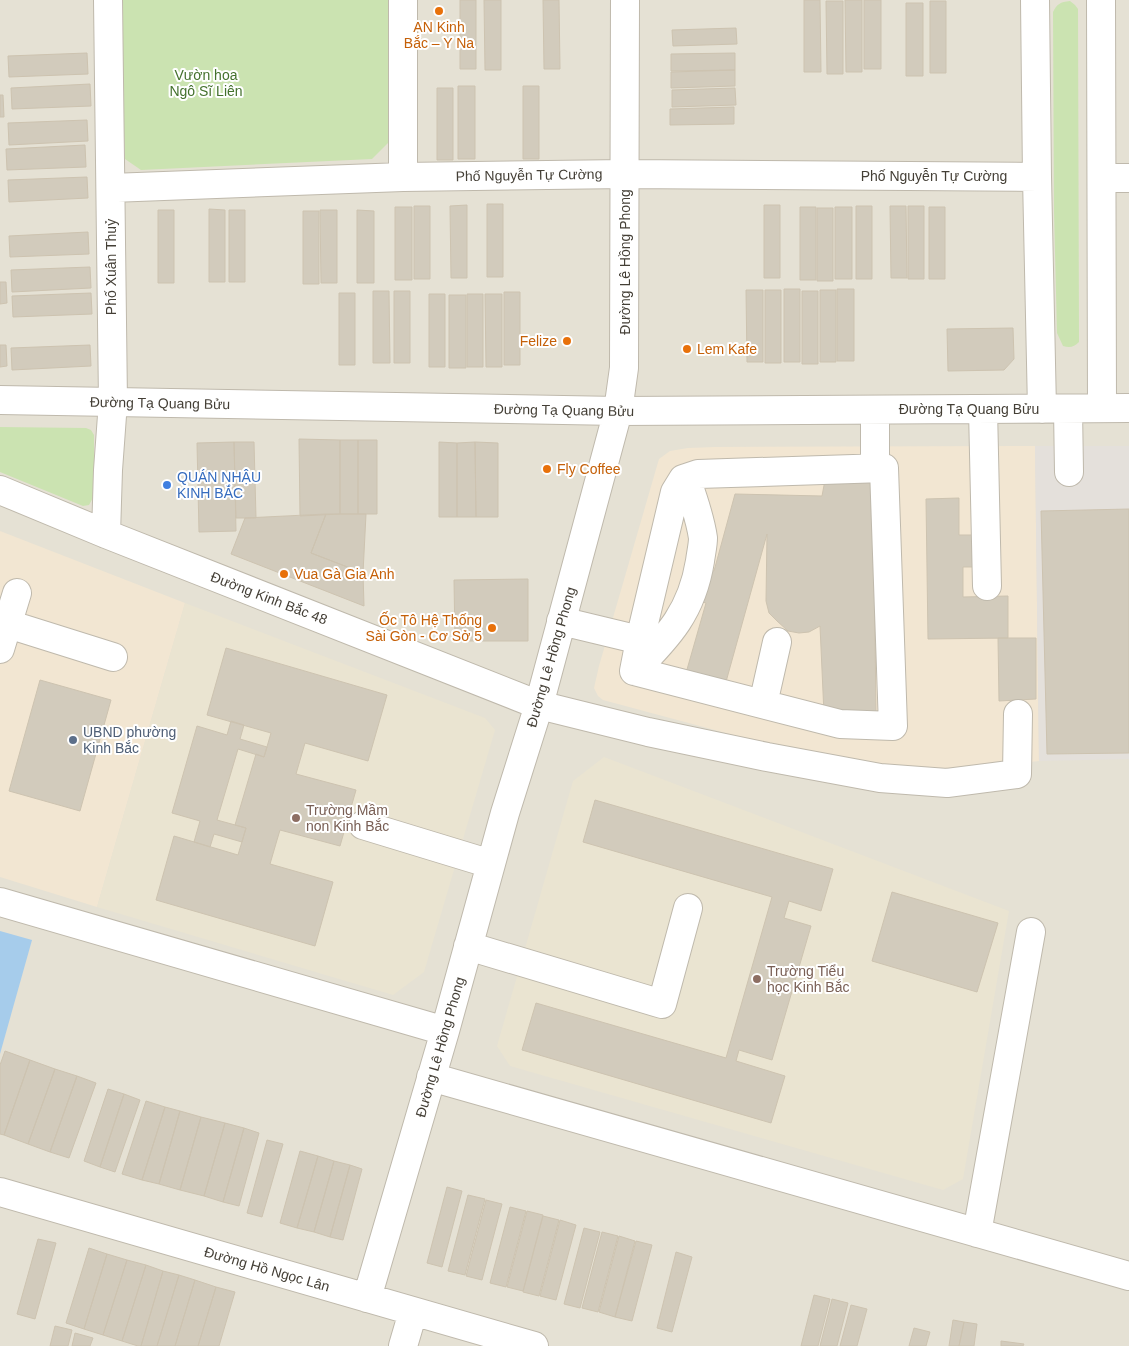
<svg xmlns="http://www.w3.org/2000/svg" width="1129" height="1346" font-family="Helvetica,sans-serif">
<rect width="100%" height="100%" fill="#f2efe6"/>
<path fill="#e5e1d4" d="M0,0H1129V1346H0Z"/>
<path fill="#f2e6d2" d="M1035,446L1039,761L996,766L923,771L819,757L737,736L603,700L598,696L594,688L599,666L659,459L670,451L688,448L715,447Z
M0,531L185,603L97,907L0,877Z"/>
<path fill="#e4e0db" d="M1035,446H1129V759L1039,761Z"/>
<path fill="#eae4d1" d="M185,603L485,718L495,730L424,972L393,995L97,907Z
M604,757L1009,911L963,1179L943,1190L510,1066L497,1046L573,781Z"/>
<path fill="#cbe3b1" d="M119,0H388V143L372,159L141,170L125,159Z
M1070,1L1075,5L1078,9L1079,342C1074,347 1070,348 1063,346L1057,333L1054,212L1053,12C1057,4 1060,2 1070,1Z
M0,427L86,428L91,430L94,435V496L89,505L83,506L0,472Z"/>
<path fill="#a6cceb" d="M0,931L32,940L0,1054Z"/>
<path fill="#d2cbbc" stroke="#cdc3b0" d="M460,0H476V69H460Z
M484,0H501V70H485Z
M543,0H559L560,69H544Z
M804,0H820L821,72H804Z
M845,0H862V72H846Z
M864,0H881V69H864Z
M826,1H843V74H827Z
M930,1H946V73H930Z
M906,3H923V76H906Z
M736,28L737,44L673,46L672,30Z
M87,53L88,74L9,77L8,56Z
M735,53V70L671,71V54Z
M735,70V86L671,88V72Z
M90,84L91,106L12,109L11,88Z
M458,86H475V159H458Z
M523,86H539V159H523Z
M437,88H453V160H437Z
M735,88L736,105L672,107V90Z
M0,95H3L4,117H0Z
M734,107V124L670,125V109Z
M87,120L88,141L9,145L8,123Z
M85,145L86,167L7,170L6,149Z
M87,177L88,198L9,202L8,180Z
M487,204H503V277H487Z
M467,205V278H451L450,206Z
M764,205H780V278H764Z
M414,206H430V279H414Z
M856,206H872V279H856Z
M890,206H906L907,278H891Z
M908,206H924V279H908Z
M395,207H412V280H395Z
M800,207H816V280H800Z
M835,207H852V279H835Z
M929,207H945V279H929Z
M817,208H833V281H817Z
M209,209L225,210V282H209Z
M158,210H174V283H158Z
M229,210H245V282H229Z
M320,210H337V283H321Z
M357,210L374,211V283H357Z
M303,211H319V284H303Z
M88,232L89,254L10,257L9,236Z
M90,267L91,288L12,292L11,270Z
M0,282H6L7,303L0,304Z
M784,289H800V362H784Z
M837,289H854V361H837Z
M746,290H763V362H747Z
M765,290H781V363H765Z
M820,290H836V362H820Z
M373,291H389L390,363H373Z
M394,291H410V363H394Z
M802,291H818V364H802Z
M504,292H520V365H504Z
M91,293L92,314L13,317L12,296Z
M339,293H355V365H339Z
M429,294H445V367H429Z
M467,294H483V367H467Z
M485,294H502V367H486Z
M449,295H466V368H449Z
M1013,328L1014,359L1004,370L948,371L947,329Z
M0,345H6L7,366L0,367Z
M90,345L91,366L12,370L11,348Z
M299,439L340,440V514L300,516Z
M340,440H358V514H340Z
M358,440H377V514H358Z
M234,442L236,531L199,532L197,443Z
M234,442H254L256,518H236Z
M439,442L457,443V517H439Z
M475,442L476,517H457V443Z
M475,442L498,443V517H476Z
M873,478L876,713L824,714L820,626L809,632L799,633L788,631L777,621L769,613L766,601L767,534L724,689L684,680L706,603L680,595L688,565L714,571L735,494L822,496L825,480Z
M959,498V535H975V567H963V597L1008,596V638L928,639L926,499Z
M1129,509V753L1047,754L1041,511Z
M326,514L311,553L363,573L364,606L231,554L245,518Z
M326,514H366L363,573L311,553Z
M528,579V641H455L454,580Z
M998,638H1036V699L999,701Z
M226,648L387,695L368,761L305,743L296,774L356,790L340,846L280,830L277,840L270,864L333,882L315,946L156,900L174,836L238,855L246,828L235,825L256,754L264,757L271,733L207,715Z
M40,680L111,700L80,811L9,791Z
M231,721L244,725L240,739L267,747L264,757L238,749L217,820L246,828L242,842L214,834L210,847L194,842L200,821L172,813L197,726L227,735Z
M595,800L833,869L821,911L789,901L784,918L811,926L772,1060L739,1050L736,1061L785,1076L771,1123L522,1050L536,1003L726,1058L772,897L583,842Z
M892,892L998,923L977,992L872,961Z
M5,1051L30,1060L4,1135L0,1134V1065Z
M30,1060L55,1069L28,1144L4,1135Z
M55,1069L77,1076L50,1152L28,1144Z
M77,1076L96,1083L69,1158L50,1152Z
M108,1089L124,1094L100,1167L84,1161Z
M124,1094L140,1100L115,1172L100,1167Z
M146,1101L165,1107L142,1180L122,1174Z
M165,1107L180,1111L159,1184L142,1180Z
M180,1111L201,1117L180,1190L159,1184Z
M201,1117L225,1123L204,1196L180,1190Z
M225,1123L244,1128L223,1202L204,1196Z
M244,1128L259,1133L239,1206L223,1202Z
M267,1140L283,1144L262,1217L247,1213Z
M300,1151L318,1156L297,1228L280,1223Z
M318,1156L334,1161L314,1232L297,1228Z
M334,1161L350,1165L330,1237L314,1232Z
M350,1165L362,1169L343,1240L330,1237Z
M447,1187L462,1191L442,1267L427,1263Z
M468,1195L485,1199L465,1275L448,1271Z
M486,1200L502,1204L482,1280L466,1276Z
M510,1207L526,1211L506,1287L490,1283Z
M527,1211L543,1215L523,1291L507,1287Z
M543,1216L559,1220L539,1296L523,1292Z
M560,1220L576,1225L556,1300L540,1296Z
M584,1228L600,1232L580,1308L564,1304Z
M602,1232L618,1236L598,1312L582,1308Z
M619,1236L635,1241L615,1317L599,1312Z
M38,1239L56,1243L35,1319L17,1314Z
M636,1241L652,1245L632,1321L615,1317Z
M89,1248L107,1254L84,1329L66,1323Z
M676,1252L692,1257L672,1332L657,1328Z
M107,1254L127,1260L103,1335L84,1329Z
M127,1260L146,1265L122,1341L103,1335Z
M146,1265L163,1271L141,1346H138L122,1341Z
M163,1271L179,1275L157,1346H141Z
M179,1275L195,1280L175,1346H157Z
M195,1280L216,1287L198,1346H175Z
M216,1287L235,1292L219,1346H198Z
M814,1295L830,1299L818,1346H801Z
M832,1299L848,1303L837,1346H820Z
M851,1305L867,1309L857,1346H840Z
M953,1320L964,1322L959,1346H949Z
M964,1322L977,1324L974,1346H959Z
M55,1326L72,1330L68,1346H50Z
M914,1328L930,1332L926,1346H909Z
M75,1333L93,1338L90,1346H72Z
M1001,1341L1024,1344L1023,1346H1001Z"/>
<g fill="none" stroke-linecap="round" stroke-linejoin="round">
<defs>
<path id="minor" d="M1035,0L1037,177L1042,409
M1101,0L1102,408
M403,177V0
M1102,178H1129
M111,188L403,177L626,174L1037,177
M0,400L618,411L1129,408
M983,409L987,586
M1068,409L1069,472
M875,469V410
M0,490L106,534L539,705L648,732L767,757L880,778L947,783L1017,774L1018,714
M106,534L108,470L113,402L108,0
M561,621L640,640L634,671L840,724L893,726L884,468L698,474L683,479L675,492L640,640
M8,624L113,657
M0,649L17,593
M634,671C669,636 692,611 700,561C701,553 703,545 703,538C700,517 693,498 686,478
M763,704L777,642
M363,825L491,864
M0,902L445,1031
M468,946L662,1004L688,908
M431,1077L1129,1276
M0,1192L534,1346
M977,1233L1031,932
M367,1298L445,1031L505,813L539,705L618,411L624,368L625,0
M403,1346L413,1312"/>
</defs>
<use href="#minor" stroke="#bfb9ac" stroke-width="30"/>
<use href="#minor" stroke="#fff" stroke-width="28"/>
</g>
<g fill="#e8710a" stroke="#fff" stroke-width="2">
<circle cx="439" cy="11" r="5"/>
<circle cx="567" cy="341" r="5"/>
<circle cx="687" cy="349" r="5"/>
<circle cx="547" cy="469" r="5"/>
<circle cx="284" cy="574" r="5"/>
<circle cx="492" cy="628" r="5"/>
</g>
<circle fill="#3f7fe0" stroke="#fff" stroke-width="2" cx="167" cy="485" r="5"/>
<circle fill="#5c6f8a" stroke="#fff" stroke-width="2" cx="73" cy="740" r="5"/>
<g fill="#8d6e63" stroke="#fff" stroke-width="2">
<circle cx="296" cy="818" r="5"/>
<circle cx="757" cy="979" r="5"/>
</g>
<g text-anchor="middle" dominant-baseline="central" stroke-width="4" stroke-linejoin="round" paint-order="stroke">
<g font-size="14" fill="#c56008" stroke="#fff" text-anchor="start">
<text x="439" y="27" text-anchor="middle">AN Kinh<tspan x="439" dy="16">Bắc – Y Na</tspan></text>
<text x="557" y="341" text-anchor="end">Felize</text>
<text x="697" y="349">Lem Kafe</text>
<text x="557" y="469">Fly Coffee</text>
<text x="294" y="574">Vua Gà Gia Anh</text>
<text x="482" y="620" text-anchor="end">Ốc Tô Hệ Thống<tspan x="482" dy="16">Sài Gòn - Cơ Sở 5</tspan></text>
</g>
<g font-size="14" fill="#44712d" stroke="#fff">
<text x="206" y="75">Vườn hoa<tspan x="206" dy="16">Ngô Sĩ Liên</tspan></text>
</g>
<g font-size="14" fill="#443f36" stroke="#fff">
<text transform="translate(529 175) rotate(-1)">Phố Nguyễn Tự Cường</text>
<text x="934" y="176">Phố Nguyễn Tự Cường</text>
<text transform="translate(625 262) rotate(-90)">Đường Lê Hồng Phong</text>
<text transform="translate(111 267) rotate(-90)">Phố Xuân Thuỷ</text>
<text transform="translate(160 403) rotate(1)">Đường Tạ Quang Bửu</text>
<text x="969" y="409">Đường Tạ Quang Bửu</text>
<text transform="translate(564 410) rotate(1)">Đường Tạ Quang Bửu</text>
<text transform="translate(269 598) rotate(21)">Đường Kinh Bắc 48</text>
<text transform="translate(551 657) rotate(-74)">Đường Lê Hồng Phong</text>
<text transform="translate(440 1047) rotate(-74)">Đường Lê Hồng Phong</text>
<text transform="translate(267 1269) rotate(16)">Đường Hồ Ngọc Lân</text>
</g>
<g font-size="14" fill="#366cbe" stroke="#fff" text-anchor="start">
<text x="177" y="477">QUÁN NHẬU<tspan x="177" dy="16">KINH BẮC</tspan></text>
</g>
<g font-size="14" fill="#4e5e75" stroke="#fff" text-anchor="start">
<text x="83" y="732">UBND phường<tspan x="83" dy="16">Kinh Bắc</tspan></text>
</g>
<g font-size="14" fill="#785e54" stroke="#fff" text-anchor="start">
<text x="306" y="810">Trường Mầm<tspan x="306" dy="16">non Kinh Bắc</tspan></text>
<text x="767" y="971">Trường Tiểu<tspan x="767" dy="16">học Kinh Bắc</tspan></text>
</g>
</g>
</svg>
